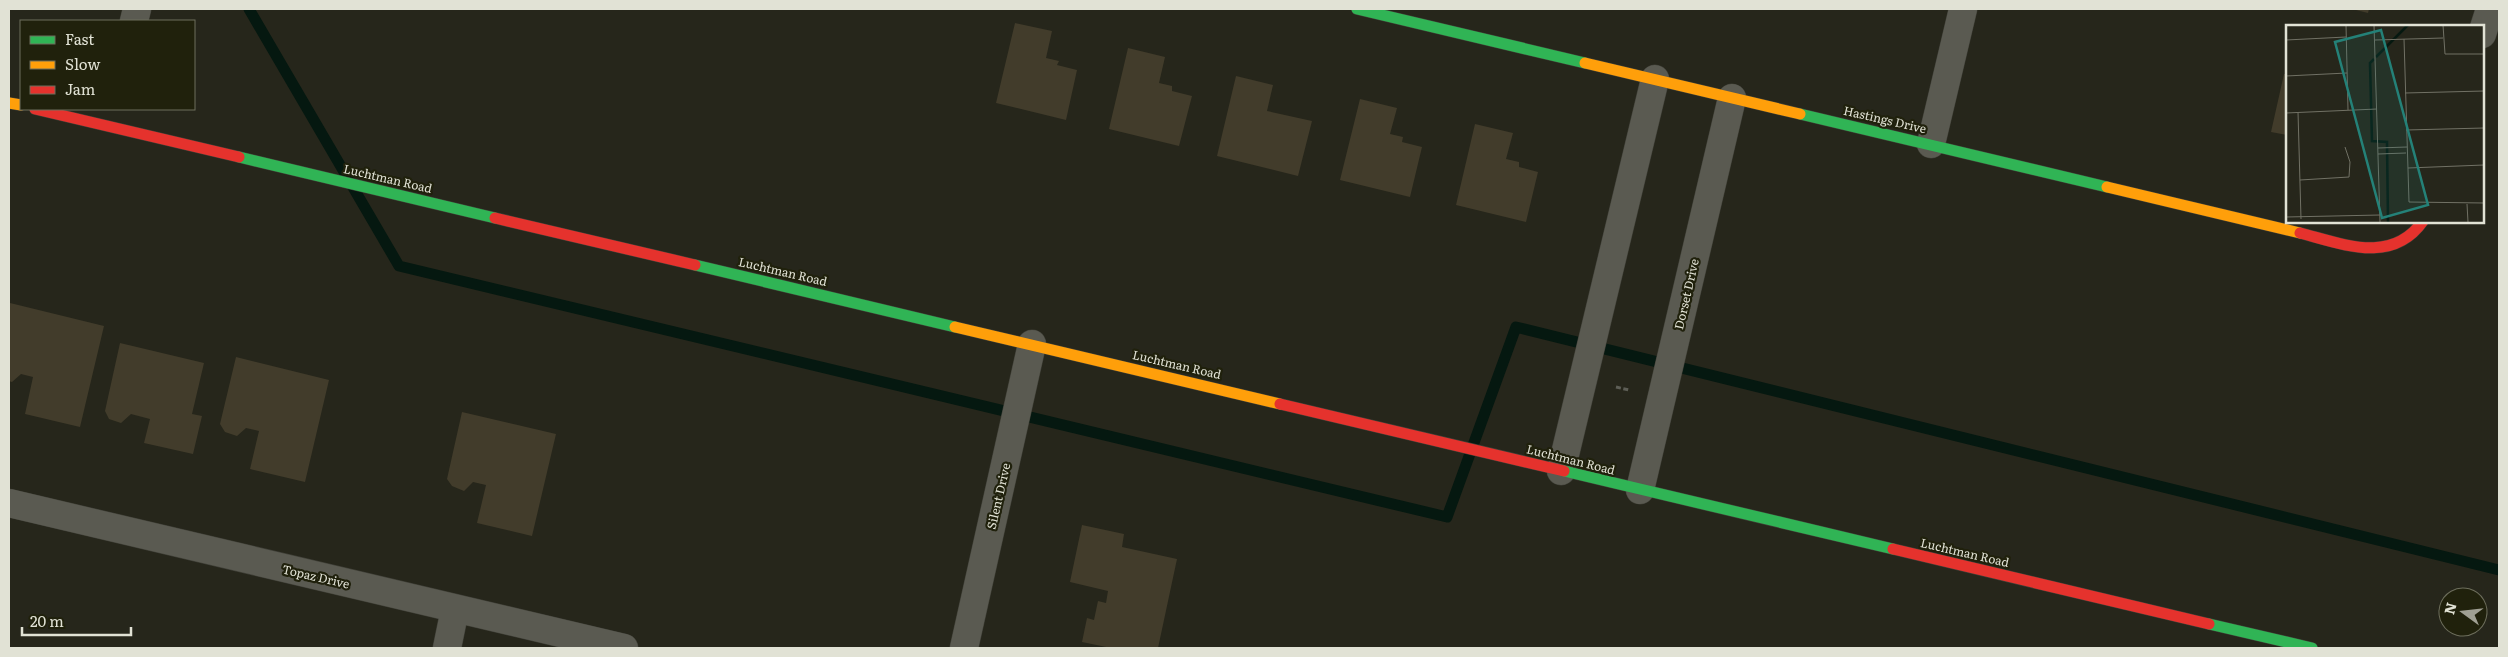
<svg xmlns="http://www.w3.org/2000/svg" width="2508" height="657" font-family="Literata,serif">
<rect width="100%" height="100%" fill="#26261b"/>
<g fill="none" stroke-linecap="round" stroke-linejoin="round">
<path stroke="#051810" stroke-width="11" d="M249,9L399,266L1447,517L1516,327L2499,570"/>
</g>
<path fill="#423c2b" d="M2352,9H2369L2368,13Z
M1015,23L1052,31L1046,58L1059,61L1057,65L1077,70L1066,120L996,103Z
M1128,48L1165,57L1159,83L1172,86V91L1192,96L1179,146L1109,129Z
M2284,74H2287V135L2271,132Z
M1236,76L1273,85L1267,111L1312,121L1298,176L1217,156Z
M1360,99L1397,108L1390,134L1403,137L1402,142L1422,147L1410,197L1340,180Z
M1475,124L1513,133L1506,159L1519,162V167L1538,172L1526,222L1456,205Z
M10,303L104,326L80,427L25,414L33,377L21,374L12,382L9,381Z
M120,343L204,363L192,414L202,416L193,454L144,443L150,419L131,414L121,423L109,419L105,411Z
M236,357L329,380L305,482L250,469L259,431L246,428L237,436L225,432L220,424Z
M462,412L556,434L532,536L477,523L486,485L473,482L464,491L452,486L447,479Z
M1082,525L1124,534L1122,547L1177,559L1158,648H1111L1082,642L1087,618L1094,620L1098,601L1106,603L1108,591L1070,582Z"/>
<g fill="none" stroke-linecap="round" stroke-linejoin="round">
<defs>
<path id="street" d="M134,21L137,9
M2482,34L2490,9
M1931,144L1963,9
M1561,471L1655,79
M1640,490L1732,98
M9,503L624,648
M447,648L455,609
M964,648L1032,344"/>
<path id="fast" d="M1357,9L1585,63
M1800,114L2107,187
M239,157L495,218
M695,265L955,327
M1564,471L1893,549
M2209,624L2312,648"/>
<path id="slow" d="M1585,63L1800,114
M9,103L21,105
M2107,187L2300,233
M955,327L1280,404"/>
<path id="jam" d="M35,109L239,157
M495,218L695,265
M2300,233C2343,244 2392,265 2423,221
M1280,404L1564,471
M1893,549L2209,624"/>
</defs>
<use href="#street" stroke="#404038" stroke-width="29"/>
<use href="#fast" stroke="#404038" stroke-width="12"/>
<use href="#slow" stroke="#404038" stroke-width="12"/>
<use href="#jam" stroke="#404038" stroke-width="12"/>
<path stroke="#5d5e56" stroke-width="3" stroke-dasharray="5 2.5" stroke-linecap="butt" d="M1616,387L1629,390"/>
<use href="#street" stroke="#5a5a51" stroke-width="28"/>
<use href="#fast" stroke="#30b455" stroke-width="11"/>
<use href="#slow" stroke="#ff9f0a" stroke-width="11"/>
<use href="#jam" stroke="#e5322d" stroke-width="11"/>
</g>
<g text-anchor="middle" dominant-baseline="central" stroke-width="4.5" stroke-linejoin="round" paint-order="stroke">
<g font-size="12" fill="#e1e2d5" stroke="#20210c">
<text transform="translate(1885 119) rotate(13)">Hastings Drive</text>
<text transform="translate(388 178) rotate(13)">Luchtman Road</text>
<text transform="translate(783 271) rotate(13)">Luchtman Road</text>
<text transform="translate(1686 294) rotate(-77)">Dorset Drive</text>
<text transform="translate(1177 364) rotate(13)">Luchtman Road</text>
<text transform="translate(1571 459) rotate(14)">Luchtman Road</text>
<text transform="translate(998 496) rotate(-77)">Silent Drive</text>
<text transform="translate(1965 552) rotate(13)">Luchtman Road</text>
<text transform="translate(316 576) rotate(13)">Topaz Drive</text>
</g>
</g>
<g transform="translate(2286 25)">
<rect width="198" height="198" fill="#26261b"/>
<path fill="none" stroke="#051810" stroke-width="2.5" d="M90,32L122,0M88,34L84,38L86,116L101,117L102,197"/>
<path fill="none" stroke="#717165" stroke-width="1" d="M60,0L62,85M88,0L94,197M157,0L159,29H198M118,14L123,177L198,178M0,15L60,12M89,15L157,13M0,51L61,48M119,68L198,66M12,87L15,194M0,88L91,84M120,105L198,103M92,123L121,122M92,129L120,128M122,143L198,140M14,155L63,152L64,137L59,122M181,179L182,197M0,192L94,190"/>
<path fill="#248178" fill-opacity="0.15" stroke="#248178" stroke-width="2.5" d="M95,5L142,180L96,193L49,17Z"/>
<rect width="198" height="198" fill="none" stroke="#e1e2d5" stroke-width="2.5"/>
</g>
<rect width="2508" height="657" fill="none" stroke="#e1e2d5" stroke-width="20"/>
<rect x="20" y="20" width="175" height="90" fill="#20210c" stroke="#6d6e5c"/>
<rect x="30" y="36" width="25" height="8" fill="#30b455" stroke="#6d6e5c"/>
<text x="65" y="45" font-size="15" fill="#e1e2d5">Fast</text>
<rect x="30" y="61" width="25" height="8" fill="#ff9f0a" stroke="#6d6e5c"/>
<text x="65" y="70" font-size="15" fill="#e1e2d5">Slow</text>
<rect x="30" y="86" width="25" height="8" fill="#e5322d" stroke="#6d6e5c"/>
<text x="65" y="95" font-size="15" fill="#e1e2d5">Jam</text>
<g transform="translate(2463 612) rotate(285)"><circle r="24" fill="#20210c" stroke="#6d6e5c"/>
<path d="M0-4L9 19L0 12L-9 19Z" fill="#a0a094"/>
<text y="-8" font-size="14" font-weight="bold" text-anchor="middle" fill="#e1e2d5">N</text>
</g>
<path d="M22 627v8h109v-8" fill="none" stroke="#e1e2d5" stroke-width="2.5"/>
<text x="30" y="627" font-size="15" fill="#e1e2d5" stroke="#20210c" stroke-width="4" paint-order="stroke">20 m</text>
</svg>
